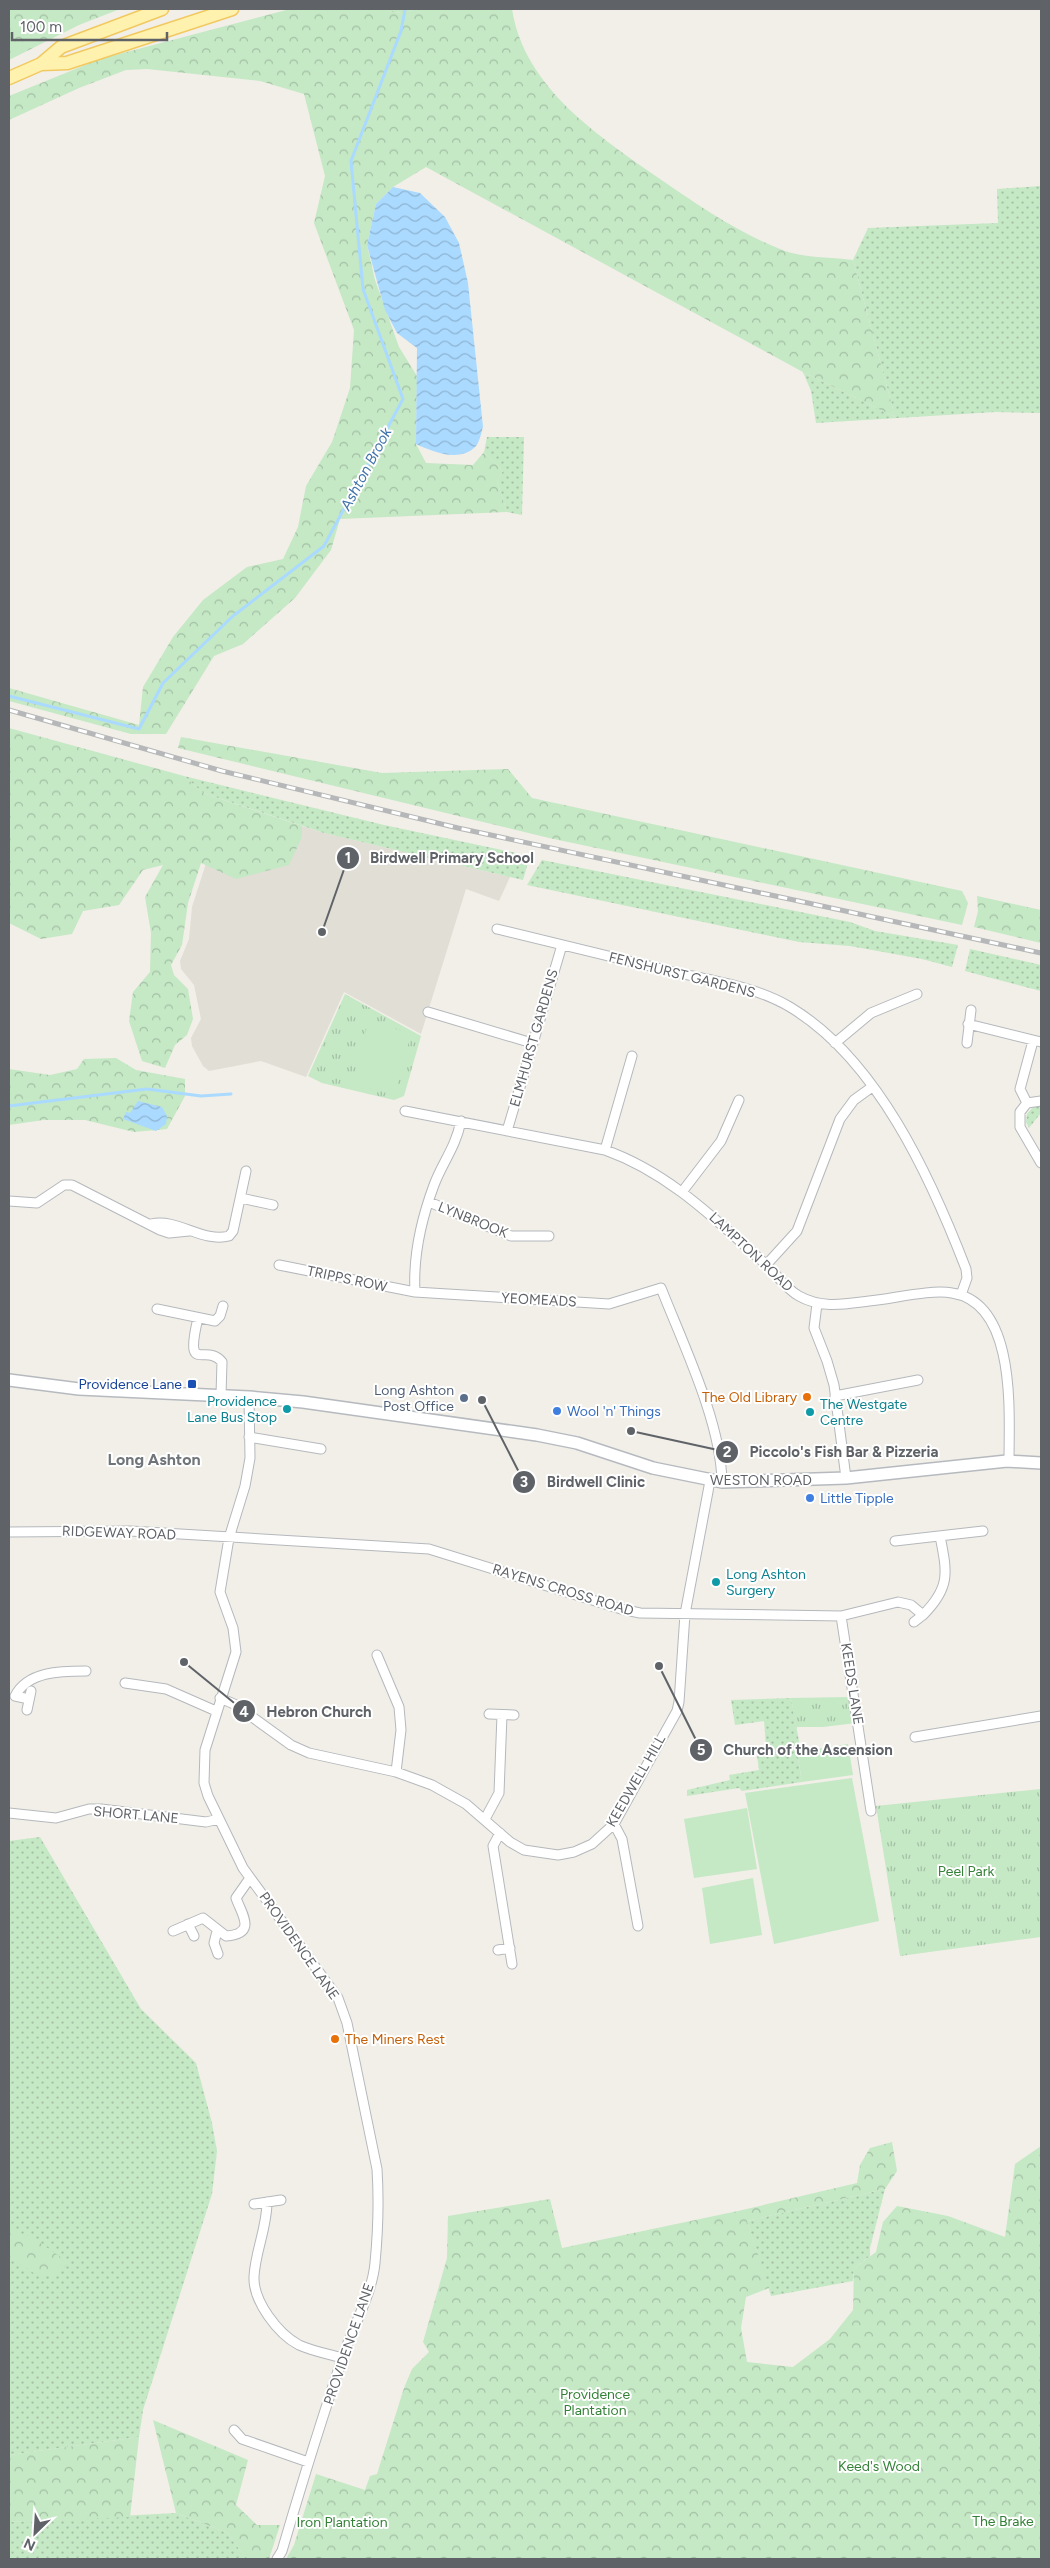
<svg xmlns="http://www.w3.org/2000/svg" width="1050" height="2568" font-family="Figtree,sans-serif">
<defs>
<pattern id="grass-dots" width="8" height="8" patternUnits="userSpaceOnUse" patternTransform="scale(1.25)"><rect width="8" height="8" fill="#c5e8c5"/><path d="M2 2h.1M6 6h.1" fill="none" stroke="#a3c0a4" stroke-width="1.8" stroke-linecap="round"/></pattern>
<pattern id="forest-crowns" width="20" height="18" patternUnits="userSpaceOnUse" patternTransform="scale(1.25)"><rect width="20" height="18" fill="#c5e8c5"/><path d="M2 6a3 3 0 1 1 6 0M12 15a3 3 0 1 1 6 0" fill="none" stroke="#a3c0a4"/></pattern>
<pattern id="park-tufts" width="24" height="20" patternUnits="userSpaceOnUse" patternTransform="scale(1.25)"><rect width="24" height="20" fill="#c5e8c5"/><path d="M3 7l-1-3M5 7V3M7 7l1-3M15 17l-1-3M17 17v-4M19 17l1-3" fill="none" stroke="#a3c0a4"/></pattern>
<pattern id="water-waves" width="16" height="10" patternUnits="userSpaceOnUse" patternTransform="scale(1.25)"><rect width="16" height="10" fill="#aadaff"/><path d="M0 5q4-4 8 0t8 0" fill="none" stroke="#8eb4d2"/></pattern>
</defs>
<rect width="100%" height="100%" fill="#f1efe8"/>
<path fill="#e1ded6" d="M218,800L324,833L510,877L499,901L466,889L421,1034L344,992L306,1077L261,1061L209,1071L203,1066L192,1046L191,1038L201,1019L194,985L181,969L180,961L189,939L192,907L208,857Z"/>
<path fill="url(#grass-dots)" d="M383,9H420L395,13Z
M1041,186V413L995,412L816,423L811,391L803,372L895,417L853,260L868,228L998,223L997,189Z
M487,437H524L522,515L507,512L497,481L503,471L484,452Z
M184,776L384,825L530,856L523,880L324,833L203,793Z
M542,860L850,922L875,931L958,945L952,967L922,959L850,946L799,942L527,885Z
M970,949L1041,965V991L965,971Z
M1041,1106V1113L1029,1128L1026,1122L1027,1114L1033,1107Z
M791,1698L801,1752L797,1753L802,1782L742,1791L739,1788L687,1796V1790L730,1780L729,1775L759,1770L756,1748L766,1746L764,1721L735,1725L731,1700Z
M40,1837L141,2009L196,2063L212,2123L217,2151L212,2194L143,2410L139,2437L9,2455V1841Z
M885,2189L870,2248V2256L854,2268L853,2281L771,2296L747,2221Z
M176,2513L228,2533L246,2559H9V2522Z"/>
<path fill="url(#forest-crowns)" d="M9,9H120L79,25L9,60Z
M290,9H383L395,13L420,9H512C524,88 600,137 660,179C699,206 740,234 785,251C805,258 831,257 853,260L895,417L803,372L426,167L393,187L376,204L367,245L375,280L399,347L417,376L416,444L426,463L473,465L484,452L503,471L497,481L507,512L340,519L331,550L295,598L243,644L214,656L166,734H131L9,701V688L139,725L143,687L173,637L203,600L247,567L283,559L298,527L306,486L332,442L350,388L354,330L314,223L325,176L304,94L260,81L147,69L126,70L79,88L9,120V96L100,59Z
M9,728L184,776L203,793L302,826V837L289,865L236,879L201,863L188,903L182,945L171,965L174,975L188,989L193,1019L187,1035L175,1045L165,1068L142,1061L129,1021L133,992L150,972L151,933L145,897L163,865L143,870L119,905L83,911L72,934L41,939L9,923Z
M181,737L382,773L508,769L532,798L962,891L968,903L962,925L549,838L178,748Z
M977,896L1041,910V943L974,927L978,911Z
M116,1058L136,1070L185,1079V1096L167,1129L134,1132L85,1120H43L9,1125V1069L50,1075L77,1069L84,1059Z
M892,2142L897,2171L885,2189L747,2221L769,2288L746,2297L741,2328L747,2362L793,2367L830,2339L853,2310L854,2268L876,2252L883,2222L897,2206L948,2216L1005,2237L1015,2164L1041,2146V2559H286L294,2545L316,2474L365,2490L370,2476L377,2474L404,2388L412,2369L429,2352L423,2342L447,2258L448,2216L550,2199L562,2248L738,2211L857,2183L860,2165L870,2148Z
M9,2230L30,2236L68,2262L60,2274L38,2276L9,2256Z
M153,2420L248,2460L236,2505L257,2525H280L269,2559H246L228,2533L176,2513Z
M139,2437L130,2517L9,2522V2455Z"/>
<path fill="url(#park-tufts)" d="M345,994L421,1036L404,1096L394,1100L322,1083L308,1076Z
M850,1697L856,1723L823,1727H796L791,1698Z
M1041,1789V1937L900,1956L876,1806Z"/>
<path fill="#c5e8c5" d="M368,1022L411,1033L395,1095L353,1084Z
M848,1744L853,1775L802,1782L797,1752Z
M852,1778L879,1921L774,1944L745,1793Z
M747,1808L757,1869L694,1878L684,1819Z
M753,1878L762,1935L710,1944L702,1888Z"/>
<path fill="url(#water-waves)" d="M393,187L420,193L445,217L459,243L468,283L483,427C481,433 480,441 476,446C460,463 433,452 416,444L417,348L397,333L385,310L367,245L376,204Z
M138,1101L162,1107L167,1116L166,1124L156,1131L123,1119L126,1112L130,1113Z"/>
<g fill="none" stroke-linecap="round" stroke-linejoin="round">
<path stroke="#aadaff" stroke-width="3" d="M9,696L139,729L163,683L233,616L324,546L403,399L363,289L351,161L401,31L405,10
M9,1106L147,1089L201,1096L231,1094"/>
<defs>
<path id="street" d="M497,929C555,943 613,957 670,971C709,980 755,986 790,1007C877,1059 931,1178 966,1269L967,1278L961,1295
M428,1012L532,1043
M968,1024L1041,1042
M835,1043L871,1013L917,994
M967,1043L971,1010
M1027,1103L1020,1112V1127L1041,1163
M1027,1103L1020,1089L1033,1041
M1027,1103L1041,1101
M405,1111L605,1150C667,1172 713,1217 761,1260C775,1271 784,1288 799,1296C822,1309 845,1304 869,1301C892,1299 931,1289 952,1293C1017,1303 1009,1413 1009,1461
M507,1131L562,945
M605,1150L632,1056
M682,1192L721,1141L739,1100
M241,1198L273,1205
M9,1201L37,1203L64,1185H72L160,1230L169,1233L189,1231
M429,1202L511,1236H549
M151,1224C178,1218 202,1243 229,1236L233,1231L246,1171
M767,1264L797,1231L840,1119L854,1100L872,1087
M279,1265L415,1292L609,1304L661,1288C683,1344 721,1422 722,1482
M415,1292C413,1256 421,1220 434,1185C443,1161 455,1149 461,1121
M817,1304L814,1328L827,1361L834,1385L846,1478
M157,1309L215,1321L220,1316L223,1306
M198,1318C184,1377 206,1342 222,1362L221,1395
M835,1396L918,1380
M249,1397L250,1458L245,1486L229,1538L220,1592L233,1628L236,1652L205,1750L204,1783L208,1796L243,1868L338,1998L347,2023L377,2169C379,2200 378,2232 375,2263C372,2295 353,2326 343,2356C321,2421 301,2486 282,2551L277,2559
M249,1437L321,1449
M9,1532L130,1531L429,1549L621,1609L640,1613L841,1616L898,1602L911,1605L923,1615C951,1587 947,1572 940,1536
M895,1541L983,1531
M841,1616L871,1811
M914,1622L923,1615
M377,1655L399,1707L401,1730L396,1772
M125,1683L166,1689L216,1711
M220,1698L234,1704L291,1745L309,1753L396,1772L432,1785L466,1804L510,1842L524,1850L558,1855L574,1852L592,1844L614,1824L677,1711L679,1702L685,1614L710,1481
M29,1699L15,1696C28,1671 61,1671 86,1671
M27,1710L31,1691
M489,1714L514,1715
M915,1737L1041,1716
M9,1813L56,1818L89,1809H101L206,1822L219,1819
M485,1819L499,1793L502,1715
M614,1824L622,1839L638,1926
M500,1833L493,1846L512,1964
M188,1924L194,1936
M173,1931L203,1918L226,1936C258,1934 241,1913 236,1898L250,1878
M217,1931L214,1943L218,1954
M498,1950L510,1948
M267,2202C267,2228 255,2252 254,2277C253,2301 278,2334 299,2345C312,2351 328,2354 343,2358
M254,2204L281,2200
M234,2430L242,2439L308,2462"/>
<path id="secondary" d="M9,1380L79,1389L249,1397L303,1402L537,1435L577,1443L653,1468L722,1482L846,1478L1007,1461L1041,1463"/>
<path id="primary" d="M41,64L67,63L232,9
M9,78L41,64L61,47L162,9"/>
</defs>
<use href="#street" stroke="#b5b8bc" stroke-width="11"/>
<use href="#secondary" stroke="#b6babf" stroke-width="14"/>
<use href="#primary" stroke="#f2c960" stroke-width="15"/>
<use href="#street" stroke="#fff" stroke-width="9"/>
<use href="#secondary" stroke="#fff" stroke-width="11"/>
<use href="#primary" stroke="#fff2af" stroke-width="12"/>
<defs>
<path id="rail" d="M9,710L222,771L458,828L1041,953"/>
</defs>
<use href="#rail" stroke="#b6b7b8" stroke-width="5"/>
<use href="#rail" stroke="#fff" stroke-width="3" stroke-dasharray="9" stroke-linecap="butt"/>
</g>
<rect fill="#1a4fb4" stroke="#fff" stroke-width="2" x="187" y="1379" width="10" height="10" rx="2.5"/>
<g fill="#e8710a" stroke="#fff" stroke-width="2">
<circle cx="807" cy="1397" r="5"/>
<circle cx="335" cy="2039" r="5"/>
</g>
<circle fill="#5c6f8a" stroke="#fff" stroke-width="2" cx="464" cy="1398" r="5"/>
<g fill="#0f9aa8" stroke="#fff" stroke-width="2">
<circle cx="287" cy="1409" r="5"/>
<circle cx="810" cy="1412" r="5"/>
<circle cx="716" cy="1582" r="5"/>
</g>
<g fill="#3f7fe0" stroke="#fff" stroke-width="2">
<circle cx="557" cy="1411" r="5"/>
<circle cx="810" cy="1498" r="5"/>
</g>
<g text-anchor="middle" dominant-baseline="central" stroke-width="4" stroke-linejoin="round" paint-order="stroke">
<g font-size="14" fill="#5f6368" stroke="#fff">
<text transform="translate(682 975) rotate(14)">FENSHURST GARDENS</text>
<text transform="translate(534 1038) rotate(-74)">ELMHURST GARDENS</text>
<text transform="translate(473 1220) rotate(22)">LYNBROOK</text>
<text transform="translate(751 1252) rotate(43)">LAMPTON ROAD</text>
<text transform="translate(347 1279) rotate(12)">TRIPPS ROW</text>
<text transform="translate(539 1300) rotate(3)">YEOMEADS</text>
<text x="761" y="1480">WESTON ROAD</text>
<text transform="translate(119 1533) rotate(2)">RIDGEWAY ROAD</text>
<text transform="translate(563 1590) rotate(17)">RAYENS CROSS ROAD</text>
<text transform="translate(852 1684) rotate(81)">KEEDS LANE</text>
<text transform="translate(636 1781) rotate(-60)">KEEDWELL HILL</text>
<text transform="translate(136 1815) rotate(5)">SHORT LANE</text>
<text transform="translate(299 1946) rotate(55)">PROVIDENCE LANE</text>
<text transform="translate(349 2344) rotate(-71)">PROVIDENCE LANE</text>
</g>
<g font-size="14" fill="#164399" stroke="#fff" text-anchor="end">
<text x="182" y="1384">Providence Lane</text>
</g>
<g font-size="14" fill="#4e5e75" stroke="#fff" text-anchor="end">
<text x="454" y="1390">Long Ashton<tspan x="454" dy="16">Post Office</tspan></text>
</g>
<g font-size="14" fill="#c56008" stroke="#fff" text-anchor="end">
<text x="797" y="1397">The Old Library</text>
<text x="345" y="2039" text-anchor="start">The Miners Rest</text>
</g>
<g font-size="14" fill="#0d838f" stroke="#fff" text-anchor="start">
<text x="277" y="1401" text-anchor="end">Providence<tspan x="277" dy="16">Lane Bus Stop</tspan></text>
<text x="820" y="1404">The Westgate<tspan x="820" dy="16">Centre</tspan></text>
<text x="726" y="1574">Long Ashton<tspan x="726" dy="16">Surgery</tspan></text>
</g>
<g font-size="14" fill="#366cbe" stroke="#fff" text-anchor="start">
<text x="567" y="1411">Wool 'n' Things</text>
<text x="820" y="1498">Little Tipple</text>
</g>
<g font-size="14" fill="#348238" stroke="#fff">
<text x="966" y="1871">Peel Park</text>
<text x="595" y="2394">Providence<tspan x="595" dy="16">Plantation</tspan></text>
<text x="879" y="2466">Keed's Wood</text>
<text x="1003" y="2521">The Brake</text>
<text x="342" y="2522">Iron Plantation</text>
</g>
<g font-size="15" font-style="italic" fill="#4174aa" stroke="#fff">
<text transform="translate(366 469) rotate(-62)">Ashton Brook</text>
</g>
<g font-size="16" font-weight="bold" fill="#70757a" stroke="#fff">
<text x="154" y="1459">Long Ashton</text>
</g>
</g>
<path fill="none" stroke="#5f6368" stroke-width="2" d="M322 932L348 858M631 1431L727 1452M482 1400L524 1482M184 1662L244 1711M659 1666L701 1750"/>
<g fill="#5f6368" stroke="#fff" stroke-width="2">
<circle cx="322" cy="932" r="5"/>
<circle cx="631" cy="1431" r="5"/>
<circle cx="482" cy="1400" r="5"/>
<circle cx="184" cy="1662" r="5"/>
<circle cx="659" cy="1666" r="5"/>
<circle cx="348" cy="858" r="12"/>
<circle cx="727" cy="1452" r="12"/>
<circle cx="524" cy="1482" r="12"/>
<circle cx="244" cy="1711" r="12"/>
<circle cx="701" cy="1750" r="12"/>
</g>
<g font-size="15" text-anchor="middle" font-weight="bold" fill="#fff">
<text x="348" y="863">1</text>
<text x="727" y="1457">2</text>
<text x="524" y="1487">3</text>
<text x="244" y="1717">4</text>
<text x="701" y="1755">5</text>
</g>
<g font-size="15" text-anchor="middle" font-weight="bold" fill="#5f6368" stroke="#fff" stroke-width="4" stroke-linejoin="round" paint-order="stroke">
<text x="452" y="863">Birdwell Primary School</text>
<text x="844" y="1457">Piccolo's Fish Bar &amp; Pizzeria</text>
<text x="596" y="1487">Birdwell Clinic</text>
<text x="319" y="1717">Hebron Church</text>
<text x="808" y="1755">Church of the Ascension</text>
</g>
<rect width="1050" height="2568" fill="none" stroke="#5f6368" stroke-width="20"/>
<g transform="translate(35 2533) rotate(205)" stroke="#ffffff" stroke-width="4" paint-order="stroke">
<path d="M0-4L9 19L0 12L-9 19Z" fill="#5f6368"/>
<text y="-8" font-size="14" font-weight="bold" text-anchor="middle" fill="#5f6368">N</text>
</g>
<path d="M12 32v8h155v-8" fill="none" stroke="#5f6368" stroke-width="2.5"/>
<text x="20" y="32" font-size="15" fill="#5f6368" stroke="#ffffff" stroke-width="4" paint-order="stroke">100 m</text>
</svg>
